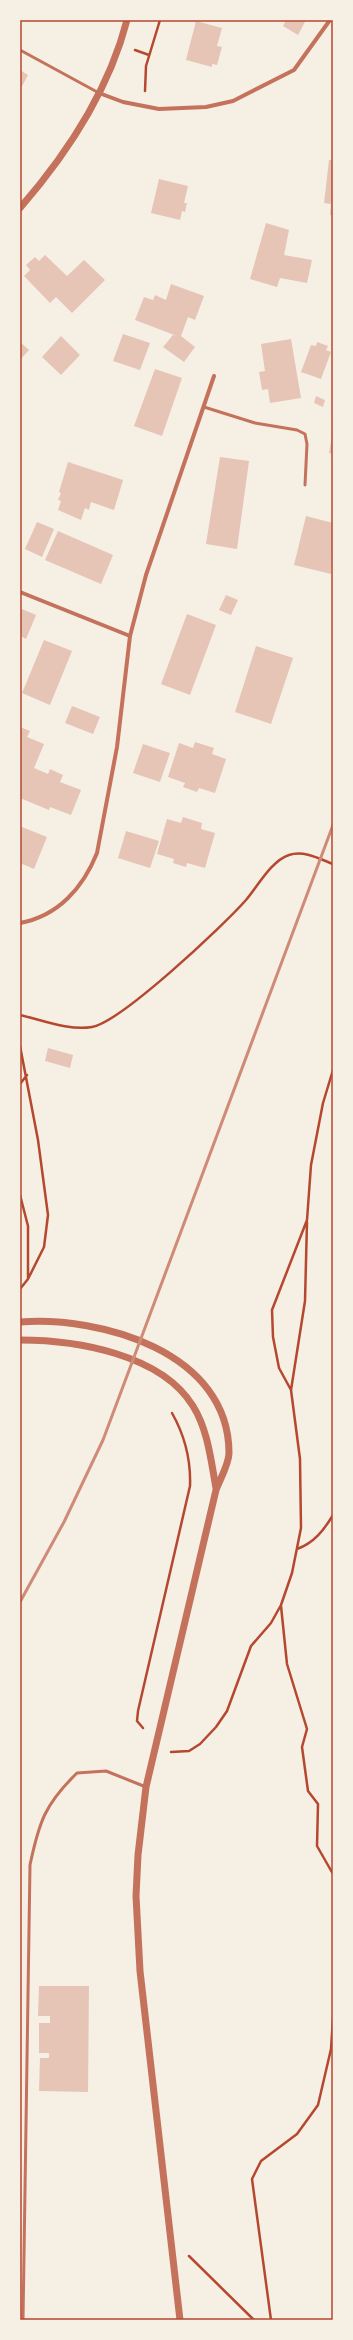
<svg xmlns="http://www.w3.org/2000/svg" width="353" height="2340" font-family="Lora,serif">
<rect width="100%" height="100%" fill="#f6efe4"/>
<path fill="#e6c5b7" d="M286,20H306L298,35L283,26Z
M196,21L222,28L217,46L222,47L217,65L212,64V67L186,60Z
M20,70L28,75L20,90Z
M329,160H333V216L330,215L331,204L324,203Z
M159,179L188,186L184,203H187L185,212L182,211L180,220L151,213Z
M266,223L289,230L284,255L312,260L307,283L280,278L277,287L250,279Z
M45,255L67,276L84,260L105,280L72,313L56,297L50,303L24,276L30,270L26,265L35,257L39,261Z
M171,284L204,296L195,320L188,317L181,336L195,347L184,362L163,347L173,335L177,336L135,320L144,297L153,300L155,295L166,300Z
M123,334L150,343L140,370L113,361Z
M61,336L80,355L61,375L42,357Z
M291,339L301,398L270,403L268,389L262,390L259,372L265,371L261,344Z
M20,342L29,350L20,360Z
M317,342L328,346L326,350L331,352L321,379L301,372L311,345L316,346Z
M155,369L182,378L162,436L134,426Z
M316,396L325,400L323,407L314,403Z
M332,435H333V454L329,453Z
M220,457L249,461L237,549L206,544Z
M68,462L123,480L114,510L91,502L89,510L85,508L81,520L58,510L61,501L58,500L61,493L59,492Z
M306,516L333,523L331,574L294,565Z
M37,522L54,529L42,557L25,549Z
M58,531L113,555L101,584L45,560Z
M226,595L238,600L231,615L219,610Z
M22,609L36,615L26,639L20,636V615Z
M187,614L216,625L190,695L161,684Z
M44,640L72,651L50,705L22,693Z
M256,646L293,658L271,724L235,712Z
M72,706L100,717L93,734L65,723Z
M20,727L30,731L27,737L44,744L34,768L48,774L50,769L63,775L60,782L81,790L71,815L50,807L49,810L20,798Z
M195,742L214,748L212,754L226,759L215,793L199,788L197,792L183,787L185,783L168,777L179,743L193,748Z
M143,744L170,753L160,782L133,773Z
M183,817L202,823L201,829L215,833L205,868L187,863L186,867L173,863L174,859L157,854L167,819L181,823Z
M22,827L47,837L34,869L20,863V828Z
M126,831L159,841L150,868L118,858Z
M48,1048L73,1055L70,1068L45,1061Z
M39,1986H89L88,2092L39,2091L40,2058H49V2053H39V2023H50V2016H38Z"/>
<g fill="none" stroke-linecap="round" stroke-linejoin="round">
<path stroke="#b5482f" stroke-width="2.5" d="M135,50L149,55
M145,91L146,66L160,20
M20,1015C42,1020 69,1031 92,1027C121,1022 223,926 246,900C258,886 271,861 289,855C304,850 320,859 333,864
M20,1046L38,1140L48,1215L44,1247L28,1279L20,1289
M20,1084L27,1075
M20,1195L28,1226V1278
M291,1390L305,1301L307,1222
M297,1549C314,1543 324,1530 333,1515
M281,1606L287,1664L307,1729L302,1747L308,1791L318,1804L317,1846L333,1874
M143,1728L137,1721L138,1711L190,1486C191,1459 185,1436 172,1413
M171,1752L189,1751L200,1744L216,1727L227,1711L251,1646L271,1623L281,1605L292,1573L301,1528L300,1459L291,1390L279,1368L273,1337L272,1310L307,1220L311,1165L323,1103L333,1070
M189,2256L254,2320
M271,2320L252,2179L261,2161L297,2134L318,2105L331,2049L333,2018"/>
<path stroke="#c5725c" stroke-width="3" d="M20,50L99,93
M204,407L255,423L297,430L305,434L307,444L305,485
M23,2320L30,1865C39,1822 45,1804 77,1773L106,1771L146,1787"/>
<path stroke="#c5725c" stroke-width="4" d="M99,93L123,102L159,109L206,107L233,101L294,70L330,20
M20,592L130,636
M20,923C58,916 83,888 97,853L117,747L130,636L146,575L214,376"/>
<path stroke="#c5725c" stroke-width="7" d="M20,208C67,154 109,90 127,20
M20,1322C101,1316 229,1352 229,1453C229,1464 220,1479 216,1490L146,1787L138,1855L136,1896L140,1971L180,2320
M20,1340C76,1340 161,1354 193,1406C208,1430 211,1461 216,1488"/>
<path stroke="#cf8b77" stroke-width="3" d="M20,1602L64,1522L103,1440L333,825"/>
</g>
<rect width="353" height="2340" fill="none" stroke="#f6efe4" stroke-width="42"/>
<rect x="21" y="21" width="311" height="2298" fill="none" stroke="#b5482f" stroke-width="1.5"/>
</svg>
